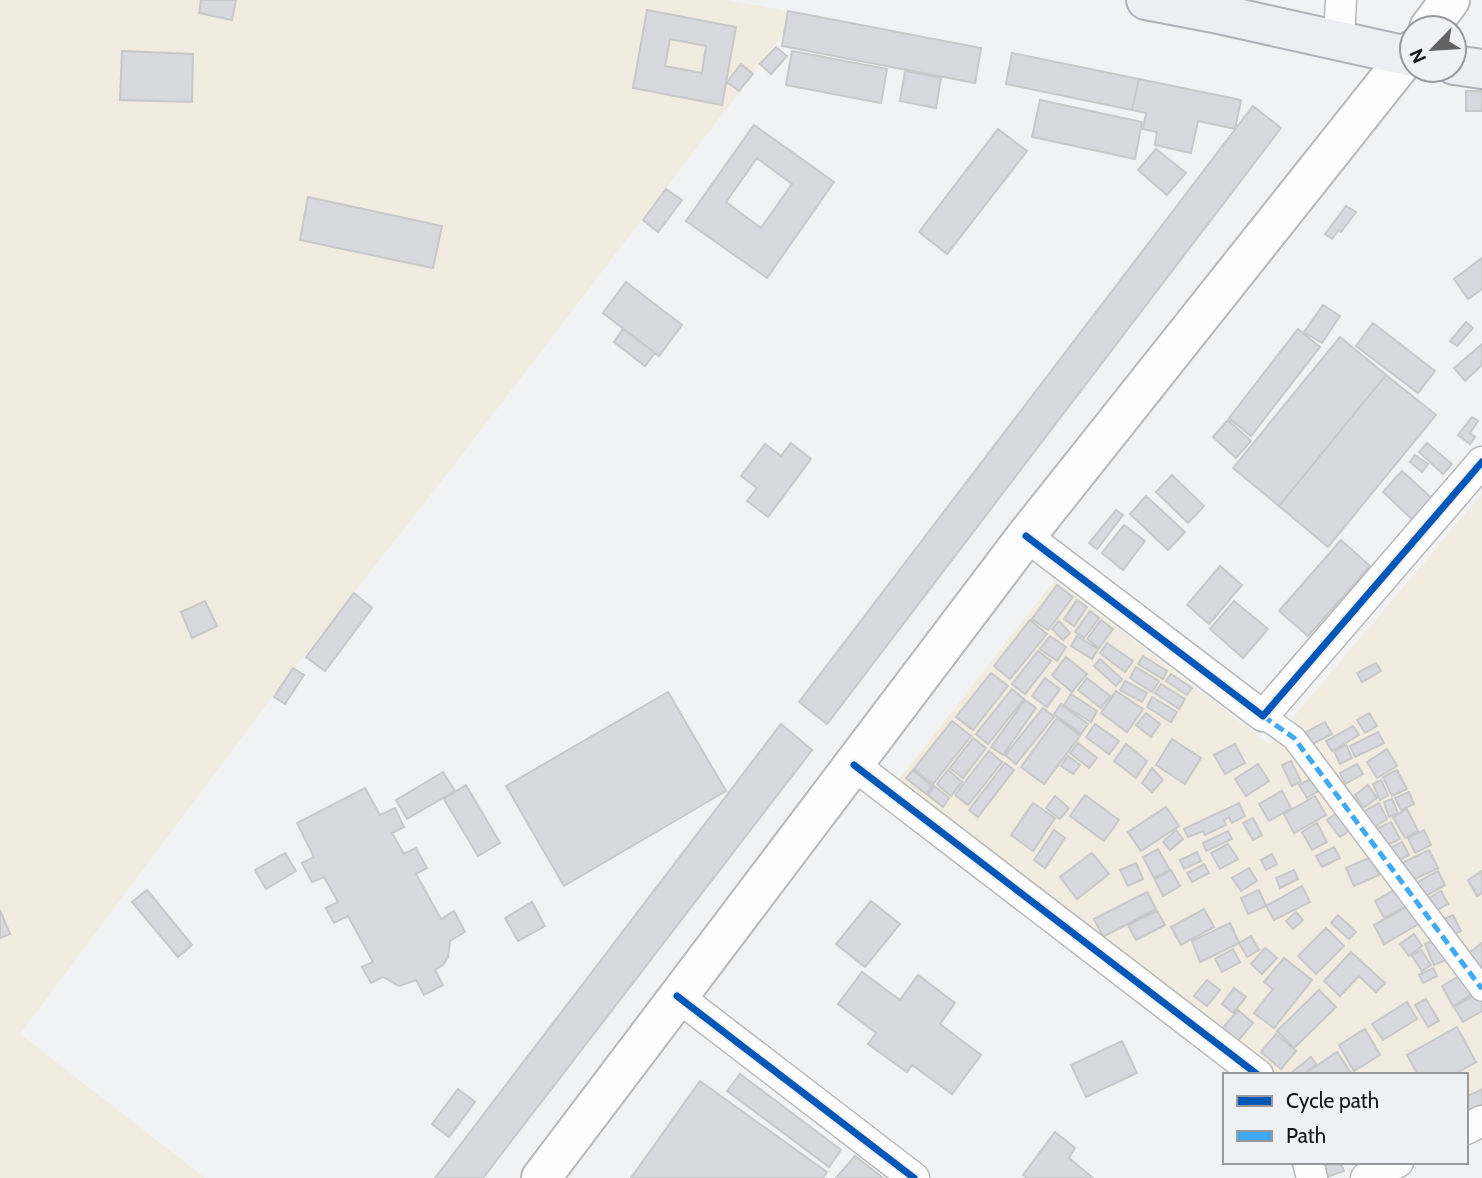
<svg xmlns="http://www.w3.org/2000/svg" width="1482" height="1178" font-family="Cabin,sans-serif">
<rect width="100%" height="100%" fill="#f1f2f3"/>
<path fill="#f1ebe0" d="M0,0H726L788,11L785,31L753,74L451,469L284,681L20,1034L205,1178H0Z
M1482,494V1117L1466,1125V1075H1273L896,783L1055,580L1270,745Z"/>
<path fill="#d7d9df" stroke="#c7c8c9" stroke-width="2" fill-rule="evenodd" d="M201,0H236L232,20L199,13Z
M647,10L736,27L722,105L633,88ZM670,39L706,46L702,73L665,66Z
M788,11L981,48L975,83L782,46Z
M776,47L787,56L771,74L760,64Z
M122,51L193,54L192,102L120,100Z
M792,51L887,69L881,103L786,85Z
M1012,53L1139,79L1132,110L1006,84Z
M741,64L753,74L739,91L727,82Z
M905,71L941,78L936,108L900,101Z
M1139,79L1241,100L1235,129L1198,121L1191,153L1155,145L1157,132L1143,129L1146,113L1132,110Z
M1466,91H1482V111H1466Z
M1040,100L1142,122L1135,159L1032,137Z
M1253,106L1281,128L827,724L799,702Z
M754,125L834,182L767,278L686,221ZM757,158L792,184L761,228L726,202Z
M998,129L1027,151L947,254L919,232Z
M1156,149L1186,173L1167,195L1138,170Z
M666,189L682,200L658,232L643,220Z
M308,197L442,226L433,268L300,240Z
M1346,206L1356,212L1341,232L1339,230L1332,239L1325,234Z
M1482,258V289L1468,299L1454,279Z
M626,282L682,325L659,356L603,313Z
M1323,305L1340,316L1322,343L1304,332Z
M1466,322L1473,328L1457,346L1450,341Z
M1373,323L1435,371L1418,393L1356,346Z
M623,329L655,353L645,366L614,342Z
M1298,329L1320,347L1251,436L1229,418Z
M1340,337L1386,375L1279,506L1233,468Z
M1482,344V365L1465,381L1454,368Z
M1386,375L1436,415L1328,547L1279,506Z
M1472,417L1478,421L1470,433L1475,437L1470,444L1458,435Z
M1228,420L1251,441L1236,458L1213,437Z
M791,443L811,459L768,517L747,501L757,488L741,476L765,444L781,456Z
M1427,443L1452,464L1443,474L1419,452Z
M1415,455L1428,464L1422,472L1410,462Z
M1402,471L1435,501L1416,523L1383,492Z
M1172,475L1204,506L1188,523L1156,492Z
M1146,496L1185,532L1168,550L1130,514Z
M1116,510L1123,515L1097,549L1089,543Z
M1124,525L1145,541L1123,570L1102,553Z
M1341,540L1370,566L1308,636L1279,611Z
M1220,566L1242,585L1209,624L1187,605Z
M1057,585L1073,597L1048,630L1032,619Z
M354,593L372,608L325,671L306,657Z
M1077,600L1087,607L1074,626L1064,619Z
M205,601L217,626L192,638L181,612Z
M1234,601L1268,629L1243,658L1210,629Z
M1090,611L1099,618L1084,638L1075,632Z
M1030,620L1047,634L1010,679L994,666Z
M1101,620L1113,629L1099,648L1087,639Z
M1059,621L1070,633L1063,640L1052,629Z
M1050,636L1066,647L1057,661L1040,649Z
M1077,636L1098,649L1092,659L1071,646Z
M1107,643L1133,661L1125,672L1100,653Z
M1038,651L1051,661L1025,694L1012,684Z
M1143,656L1167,671L1163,679L1138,664Z
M1066,657L1087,674L1072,692L1052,675Z
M1100,659L1122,679L1116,686L1094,666Z
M1376,663L1381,671L1362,682L1357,673Z
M1136,667L1159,681L1152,692L1130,678Z
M293,668L304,675L285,704L274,697Z
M991,673L1008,686L973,730L956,717Z
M1171,674L1192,688L1187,695L1166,681Z
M1045,678L1060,689L1047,707L1032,696Z
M1087,678L1110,696L1101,708L1078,690Z
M1125,681L1147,693L1142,702L1120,690Z
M1161,684L1185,699L1179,709L1155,693Z
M1012,689L1024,699L988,744L976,734Z
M1116,691L1143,709L1127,732L1101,713Z
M668,692L726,791L564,886L506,786Z
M1071,694L1097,711L1091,722L1064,705Z
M1152,697L1177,712L1171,722L1147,707Z
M1025,700L1036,708L1003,755L991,747Z
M1061,704L1088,724L1081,734L1054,714Z
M1043,708L1054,717L1016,764L1005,755Z
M1146,713L1160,724L1151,737L1136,725Z
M1369,713L1377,726L1365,733L1357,720Z
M1057,718L1080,736L1044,784L1021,767Z
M952,721L971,736L933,784L914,769Z
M1325,722L1332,734L1312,744L1306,732Z
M781,724L812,750L483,1178H435Z
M1095,724L1119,741L1109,754L1086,737Z
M1353,726L1359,735L1332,751L1326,741Z
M1378,732L1384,743L1355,757L1350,746Z
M973,738L986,748L963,778L950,768Z
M1172,739L1201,758L1185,784L1156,765Z
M1078,743L1097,758L1089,768L1070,753Z
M1126,744L1147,761L1136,778L1114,761Z
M1235,744L1245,763L1225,774L1214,755Z
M1346,745L1352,758L1340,764L1334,751Z
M1387,749L1397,766L1377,778L1367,762Z
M989,751L1002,762L968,805L955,795Z
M1068,756L1080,765L1073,774L1061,766Z
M1291,761L1301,781L1292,786L1282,765Z
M1005,763L1014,770L978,817L969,810Z
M1258,764L1269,781L1246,796L1235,779Z
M1357,764L1363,774L1345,784L1340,773Z
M1152,768L1163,780L1152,792L1142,783Z
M913,770L932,786L926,794L906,778Z
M948,770L962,782L951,796L937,784Z
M1397,770L1407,789L1392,796L1383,777Z
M443,772L455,791L407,819L396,800Z
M1318,775L1325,787L1307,798L1299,785Z
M1381,780L1388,795L1380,800L1373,784Z
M466,785L500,843L478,856L444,799Z
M1368,785L1377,798L1363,808L1355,795Z
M934,786L949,798L943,807L928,795Z
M365,788L380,815L395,808L404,827L392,833L404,854L416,848L427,868L416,874L441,919L454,911L465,932L450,941L448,957L443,965L435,970L443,985L424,995L416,980L399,986L383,977L371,983L362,967L373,962L348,916L334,923L326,908L338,902L324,877L312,882L302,863L314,857L297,823Z
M1282,791L1291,808L1269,821L1259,804Z
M1409,792L1414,804L1401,810L1395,798Z
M1085,795L1119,820L1104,841L1070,816Z
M1055,796L1069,808L1060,819L1046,808Z
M1315,796L1326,815L1294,833L1284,814Z
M1392,799L1398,813L1389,817L1384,802Z
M1033,803L1055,818L1033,851L1011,835Z
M1239,803L1245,816L1232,823L1229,817L1224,820L1226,825L1205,835L1203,831L1188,837L1184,829Z
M1379,803L1387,819L1372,828L1363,812Z
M1166,807L1179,826L1141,851L1128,832Z
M1407,809L1418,831L1405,838L1393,817Z
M1341,810L1353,828L1340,837L1327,820Z
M1253,818L1262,835L1253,840L1243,823Z
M1391,822L1400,839L1381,848L1372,831Z
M1317,823L1327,842L1312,850L1302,832Z
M1054,830L1065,838L1045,868L1034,860Z
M1176,830L1183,839L1170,850L1163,842Z
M1424,830L1431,845L1415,853L1408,838Z
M1228,831L1232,839L1206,851L1203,843Z
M1402,842L1409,855L1397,861L1390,848Z
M1228,844L1238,859L1220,869L1211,853Z
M1334,847L1340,858L1322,867L1316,856Z
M1158,849L1170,870L1154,878L1143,857Z
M1429,850L1438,868L1407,883L1398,865Z
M1197,852L1201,861L1184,869L1180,860Z
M285,853L296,871L266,889L255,870Z
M1092,853L1109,874L1077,899L1060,877Z
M1272,854L1277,864L1266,870L1261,860Z
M1371,857L1379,875L1354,886L1346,868Z
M1136,863L1143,879L1128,886L1120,870Z
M1204,864L1209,873L1192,882L1187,873Z
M1249,868L1257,881L1241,891L1232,878Z
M1171,870L1180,886L1163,896L1155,880Z
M1294,870L1298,879L1280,888L1276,878Z
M1438,871L1445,885L1420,899L1413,885Z
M1482,871V893L1477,896L1468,880Z
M1302,886L1310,902L1274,920L1266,906Z
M1398,888L1407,906L1384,918L1375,901Z
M147,890L192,945L178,957L132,902Z
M1259,890L1266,906L1248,914L1241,898Z
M1441,891L1448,904L1431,913L1424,901Z
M1147,892L1156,909L1103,937L1094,919Z
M871,901L900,924L865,967L836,944Z
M532,902L545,926L518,941L505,918Z
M1412,904L1422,922L1384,944L1374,925Z
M1204,909L1214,927L1181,945L1171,927Z
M0,910L10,934L0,938Z
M1157,911L1165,925L1136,940L1128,925Z
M1296,912L1303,920L1293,929L1286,921Z
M1338,915L1356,932L1349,939L1331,923Z
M1453,915L1461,931L1450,936L1442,920Z
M1230,923L1239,943L1200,962L1192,941Z
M1326,928L1344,946L1316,974L1298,956Z
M1414,934L1422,946L1409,956L1400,944Z
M1251,936L1259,950L1247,957L1239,943Z
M1437,939L1446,960L1434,965L1425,944Z
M1482,943V969L1481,970L1469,953Z
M1265,948L1277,958L1262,974L1251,964Z
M1233,949L1240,962L1222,972L1215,959Z
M1421,950L1431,965L1422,971L1412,956Z
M1351,952L1385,983L1376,992L1359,976L1340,996L1324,981Z
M1284,958L1312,980L1274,1028L1254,1013L1273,989L1264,982Z
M1433,968L1437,976L1423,983L1419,975Z
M862,972L900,1000L918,975L955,1003L940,1024L981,1055L952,1094L912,1065L907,1072L868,1044L876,1033L838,1004Z
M1466,972L1477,991L1453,1006L1442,986Z
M1207,980L1220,990L1207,1006L1194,996Z
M1234,988L1246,997L1233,1013L1222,1004Z
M1319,990L1336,1007L1294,1048L1277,1031Z
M1478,993L1482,999V1011L1463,1022L1454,1007Z
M1426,999L1439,1021L1428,1027L1415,1005Z
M1407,1002L1417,1019L1383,1040L1372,1024Z
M1238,1010L1253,1023L1237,1042L1222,1029Z
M1457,1027L1476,1062L1453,1075H1418L1407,1055Z
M1365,1029L1380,1055L1354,1071L1339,1045Z
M1276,1034L1296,1051L1281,1069L1261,1052Z
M1122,1041L1137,1073L1086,1097L1071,1065Z
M1337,1052L1351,1073L1303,1075Z
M1311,1057L1316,1064L1303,1075H1292L1291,1073Z
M740,1074L841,1150L829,1167L727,1091Z
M700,1081L827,1172L823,1178H631Z
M458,1089L475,1102L449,1137L432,1124Z
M1482,1089V1112L1466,1120V1097Z
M1055,1132L1075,1148L1069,1158L1093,1178H1027L1023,1175Z
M855,1156L883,1178H836Z
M1317,1162H1340L1344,1171L1324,1178Z"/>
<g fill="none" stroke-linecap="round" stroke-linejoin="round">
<defs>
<path id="pedestrian" d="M1263,716L1294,738L1482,989"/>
<path id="minor" d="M1339,40L1341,0
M1026,536L1263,716L1482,462
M854,765L1258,1075
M677,996L914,1178
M1466,1129L1482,1121
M1308,1162L1312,1178
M1366,1178L1398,1162"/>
<path id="secondary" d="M1429,28L1450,0
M541,1178L1026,536L1412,50"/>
<path id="primary" d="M1146,0L1214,13L1412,57
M1454,65L1482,69"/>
</defs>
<use href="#pedestrian" stroke="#b7b8b9" stroke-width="26"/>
<use href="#minor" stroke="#b7b8b9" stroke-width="33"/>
<use href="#secondary" stroke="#b7b8b9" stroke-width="42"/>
<use href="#primary" stroke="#b0b2bb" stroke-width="42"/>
<use href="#pedestrian" stroke="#fdfdfd" stroke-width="23"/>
<use href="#minor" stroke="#fdfdfd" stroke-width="30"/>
<use href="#secondary" stroke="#fdfdfd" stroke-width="38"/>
<use href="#primary" stroke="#edeef4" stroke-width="38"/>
<path stroke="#3fa9f5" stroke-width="5" stroke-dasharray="10 5" stroke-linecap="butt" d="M1263,716L1294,738L1482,989"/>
<defs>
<path id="cycleway" d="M1026,536L1263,716L1482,462
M854,765L1258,1075
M677,996L914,1178"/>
</defs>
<use href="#cycleway" stroke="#f0f1f4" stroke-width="11"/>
<use href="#cycleway" stroke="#0057b8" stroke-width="7"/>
</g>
<rect x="1223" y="1073" width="245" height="91" fill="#f0f1f4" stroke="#98999b" stroke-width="2"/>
<rect x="1237" y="1096" width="35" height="10" fill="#0057b8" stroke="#98999b" stroke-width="2"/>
<text x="1286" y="1108" font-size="21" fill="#151516">Cycle path</text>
<rect x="1237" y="1131" width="35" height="10" fill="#3fa9f5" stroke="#98999b" stroke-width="2"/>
<text x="1286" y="1143" font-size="21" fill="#151516">Path</text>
<g transform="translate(1433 49) rotate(245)"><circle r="33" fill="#f0f1f4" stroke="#98999b" stroke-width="2"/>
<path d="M0-5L12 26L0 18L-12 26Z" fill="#626263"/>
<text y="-10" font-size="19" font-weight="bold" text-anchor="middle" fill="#151516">N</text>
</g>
</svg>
